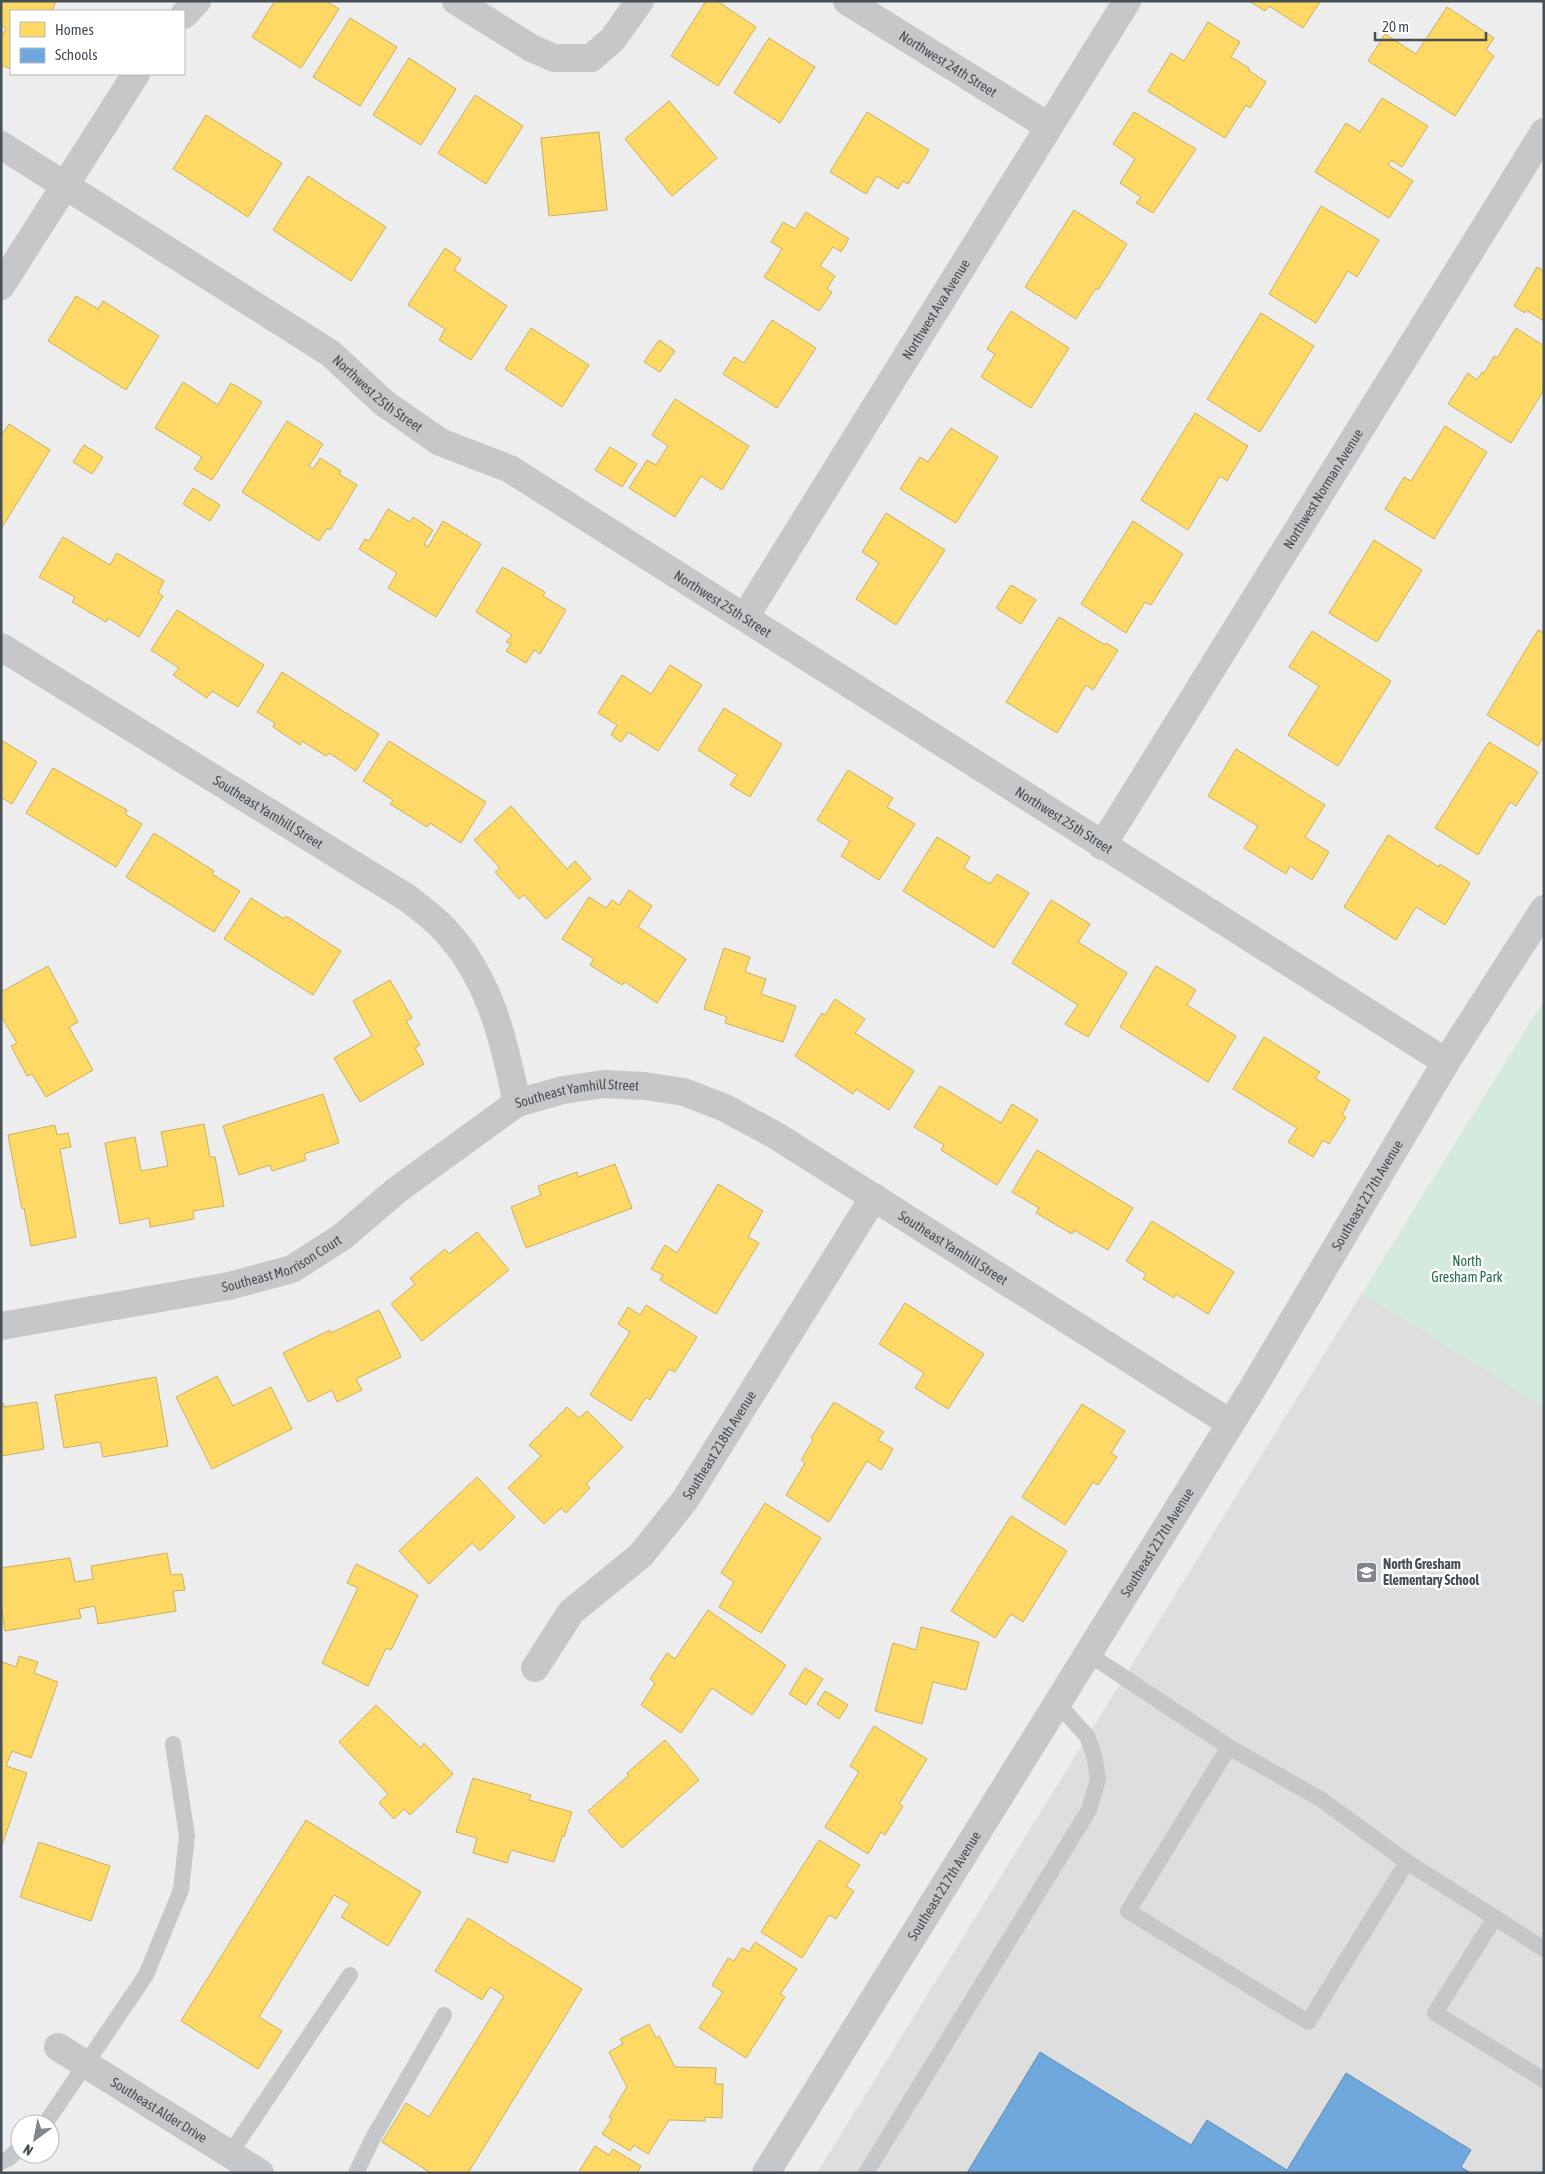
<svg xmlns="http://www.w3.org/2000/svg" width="1545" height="2174" font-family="'Asap Condensed',sans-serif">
<rect width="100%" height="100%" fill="#ededed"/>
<path fill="#dfdede" d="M1362,1293L1544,1407V2173H817Z"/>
<path fill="#d3eadc" d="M1544,1000V1407L1362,1293Z"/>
<path fill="#ffd966" stroke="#c8b062" d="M1,1H56L52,11H11V69L1,65V39L6,28L1,25Z
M275,1H326L339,9L301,68L252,37Z
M706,1H717L756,27L718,86L671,56Z
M1249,1H1319L1320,2L1303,28L1269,6L1265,11Z
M1447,7L1494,38L1486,50L1494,56L1455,116L1368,61L1385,34L1416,54Z
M350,18L397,47L360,106L313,77Z
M1208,22L1240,42L1231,57L1249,68L1248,70L1266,82L1250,108L1246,105L1225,138L1148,91L1171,53L1184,61Z
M769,38L815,67L780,123L734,93Z
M409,58L456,89L421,145L373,115Z
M475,95L523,126L486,184L438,153Z
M1382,98L1428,126L1402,167L1391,160L1388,165L1413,181L1389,218L1315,172L1346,123L1360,132Z
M669,101L717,158L672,196L625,139Z
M867,112L929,150L908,184L903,181L898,189L877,176L866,194L830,172Z
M1134,112L1196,149L1153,213L1136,203L1141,197L1120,183L1135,159L1113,144Z
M206,115L282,163L248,217L173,169Z
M599,132L607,210L549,216L541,138Z
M308,176L386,227L351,281L273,230Z
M1321,206L1379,240L1357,277L1348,271L1316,323L1269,294Z
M1074,210L1127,244L1098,290L1096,288L1076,319L1025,287Z
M806,212L849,239L841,252L833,247L820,266L835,276L827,289L832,292L819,311L764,277L782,249L771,242L783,222L795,229Z
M445,248L461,259L454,270L507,306L471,360L439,340L445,329L408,305Z
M1537,267L1544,271V321L1526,310L1525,313L1514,306Z
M76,296L98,309L103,301L159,336L126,390L48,341Z
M1011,311L1069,348L1031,408L981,377L995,354L987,349Z
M1261,313L1314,346L1260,432L1207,399Z
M772,320L816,348L777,408L723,374L734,357L744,363Z
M531,328L589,365L562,407L505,369Z
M1516,328L1544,346V390L1511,443L1448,404L1468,373L1477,380L1482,372L1484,373L1494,356L1497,358Z
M659,340L675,351L660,372L644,362Z
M183,382L218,405L231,383L262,402L212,480L194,469L202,457L155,428Z
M675,399L749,446L722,490L701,476L675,517L629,488L647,460L656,465L668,446L652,435Z
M1195,413L1248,446L1227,481L1220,476L1188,530L1141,500Z
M287,421L323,444L309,466L313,469L320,458L341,471L339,474L357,485L330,530L327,528L319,541L242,492Z
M9,424L50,450L1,529V436Z
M1445,426L1487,452L1434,539L1385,509L1404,477L1411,481Z
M951,428L998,457L956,523L900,489L920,457L928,462Z
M84,445L103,457L92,474L73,462Z
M610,447L637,464L622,487L595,470Z
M193,488L220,505L210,521L183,504Z
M388,509L410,522L413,517L433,530L424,544L428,547L443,521L481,544L436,617L388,588L397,573L359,549L365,539L369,541Z
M886,513L945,550L896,625L856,599L879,563L862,552Z
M1133,521L1183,554L1151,605L1145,602L1126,633L1081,604Z
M63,537L110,565L117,553L164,581L158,593L163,596L139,637L108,618L106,622L72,602L75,597L39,577Z
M1374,540L1422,570L1377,642L1329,613Z
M503,567L545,592L543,596L566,610L540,654L534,650L526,663L506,651L511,644L506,642L512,635L476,612Z
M1011,585L1036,600L1021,624L996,608Z
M177,610L264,665L238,707L212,691L207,698L173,675L179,668L151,650Z
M1059,617L1105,645L1106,643L1118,650L1093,690L1086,685L1057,733L1006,702Z
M1538,630L1544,633V736L1538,746L1487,715Z
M1312,631L1391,681L1338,766L1288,735L1319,686L1289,667Z
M670,665L702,685L658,751L628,732L621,742L611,735L617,725L598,713L622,675L651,694Z
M282,672L379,734L356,771L329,753L326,756L302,741L300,745L273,727L275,723L257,712Z
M724,708L782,744L750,797L730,785L737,775L698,750Z
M1,740L37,762L12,804L1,797Z
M389,741L486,802L461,843L430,823L427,827L390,804L393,800L363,781Z
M1489,742L1538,772L1516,806L1510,802L1478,855L1435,828Z
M1236,749L1325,805L1305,837L1329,852L1312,880L1290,866L1286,874L1244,848L1258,826L1208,796Z
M53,768L127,810L125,814L142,824L116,867L26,813Z
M848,770L893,798L887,807L915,824L879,880L841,856L850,841L817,820Z
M511,806L567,869L575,861L591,879L546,919L524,895L519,899L495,872L500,868L474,840Z
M154,833L214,871L212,874L240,891L214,932L126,877Z
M1388,835L1439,867L1440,864L1470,883L1445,925L1416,907L1396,940L1344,907Z
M937,837L970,857L964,868L990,884L997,874L1029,893L994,948L903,891Z
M629,890L652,906L638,927L686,959L657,1003L625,982L622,985L590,965L594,959L562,939L589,897L606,908L612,900L619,905Z
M251,898L284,919L286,916L341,951L313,995L224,939Z
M1051,900L1090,924L1078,942L1127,973L1088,1037L1065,1024L1078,1005L1012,963Z
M724,948L750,957L745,972L766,979L761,994L796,1006L783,1042L725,1023L727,1017L704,1009Z
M48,966L78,1022L69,1027L93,1070L46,1097L32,1074L27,1076L11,1046L17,1043L1,1016V992Z
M1156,966L1196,990L1187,1005L1236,1036L1208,1082L1120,1027Z
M390,980L412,1018L406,1021L420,1045L415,1048L424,1064L360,1102L334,1058L372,1036L353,1001Z
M835,999L865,1019L855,1033L914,1071L889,1110L856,1089L853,1094L795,1056L822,1013L825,1015Z
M1264,1037L1320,1072L1315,1078L1350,1100L1342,1115L1346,1117L1329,1144L1323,1140L1313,1157L1288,1142L1297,1128L1233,1089Z
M940,1086L1001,1123L1012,1104L1038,1120L997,1185L941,1150L944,1145L914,1127Z
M323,1094L339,1143L304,1154L306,1160L272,1171L270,1165L239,1175L223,1126Z
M204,1124L210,1157H215L224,1206L193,1211L194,1219L150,1227L149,1218L120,1224L105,1143L135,1137L141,1171L168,1166L161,1132Z
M55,1125L57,1135L68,1133L71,1147L60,1149L76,1237L31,1246L24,1208L22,1209L8,1135Z
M1037,1150L1133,1208L1108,1250L1074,1230L1072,1234L1036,1213L1039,1208L1012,1192Z
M615,1164L632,1208L526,1248L511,1207L541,1195L538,1186L577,1172L578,1177Z
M718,1184L763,1211L748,1237L759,1243L716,1314L660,1280L663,1275L651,1269L665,1245L677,1253Z
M1152,1221L1234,1272L1208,1314L1176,1294L1174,1298L1143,1279L1146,1274L1126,1261Z
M477,1232L509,1270L422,1341L391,1304L415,1284L410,1278L445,1249L449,1254Z
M905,1303L984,1354L948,1409L915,1388L924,1373L879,1344Z
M646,1305L697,1337L675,1372L669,1369L650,1400L646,1397L631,1421L590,1395L630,1332L618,1324L628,1307L640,1315Z
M379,1310L401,1357L356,1379L362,1390L337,1402L332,1390L308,1402L283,1353L330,1330L331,1333Z
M217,1376L233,1406L271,1387L292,1429L212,1469L176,1397Z
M156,1377L168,1446L103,1457L100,1442L64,1448L55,1395Z
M37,1402L44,1449L1,1456V1404H4V1407Z
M834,1402L884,1432L878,1440L893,1449L881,1470L867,1461L829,1522L786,1495L805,1463L801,1460L813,1440L811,1438Z
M1082,1404L1125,1431L1111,1453L1117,1457L1098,1485L1093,1482L1065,1525L1022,1497Z
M567,1407L579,1418L587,1411L623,1447L586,1484L590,1488L566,1513L561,1508L544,1524L508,1488L541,1456L529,1445Z
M477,1477L515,1517L480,1551L472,1543L429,1584L399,1551Z
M765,1503L821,1538L761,1633L719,1607L734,1582L721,1573Z
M1011,1516L1067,1551L1023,1622L1011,1614L995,1638L951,1611Z
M167,1553L171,1575L182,1574L185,1590L173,1591L176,1611L98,1624L95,1606L79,1609L81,1618L5,1631L1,1604V1568L70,1558L75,1582L93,1579L91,1566Z
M356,1564L418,1595L391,1650L386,1648L368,1686L322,1663L358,1588L347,1583Z
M708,1610L786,1665L752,1715L712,1688L681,1733L641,1705L655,1683L650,1679L667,1653L675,1659Z
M921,1627L979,1642L966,1690L933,1682L922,1724L875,1711L893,1643L916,1650Z
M19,1656L38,1662L34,1673L58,1682L31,1758L12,1751L6,1766L27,1773L1,1848V1663L2,1662L16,1667Z
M805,1668L823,1679L806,1705L789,1694Z
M825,1691L848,1705L839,1719L817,1704Z
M376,1705L421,1748L424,1743L453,1774L410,1815L404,1809L394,1819L379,1803L388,1794L339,1742Z
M874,1726L927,1759L899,1804L903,1806L885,1835L881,1832L868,1854L825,1827L859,1772L850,1766Z
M665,1740L699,1780L622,1848L588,1811L628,1776L627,1773Z
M473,1778L531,1795L529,1800L572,1812L564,1837L562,1836L554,1862L511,1850L507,1863L473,1853L477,1838L456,1832Z
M306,1820L421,1892L388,1946L341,1917L350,1904L334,1895L259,2017L282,2031L258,2069L181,2021Z
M819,1840L860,1865L846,1886L854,1891L836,1919L829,1915L802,1958L761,1932Z
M39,1842L110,1866L91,1921L20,1897Z
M468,1918L582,1989L468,2173H431L382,2142L406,2103L429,2117L504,1996L490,1987L482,2000L435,1971Z
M755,1942L797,1969L780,1994L785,1997L746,2058L699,2028L723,1992L712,1985L728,1958L734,1961L742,1948L749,1952Z
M649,2024L656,2038L659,2036L675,2067L716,2068L715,2084H723L722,2118L705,2117V2121L669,2120L648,2154L634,2145L630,2151L602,2134L612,2119L609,2117L627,2087L609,2052L623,2044L620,2039Z
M595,2146L609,2155L613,2149L641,2166L637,2173H578Z"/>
<path fill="#6fa8dc" stroke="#638db4" d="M1040,2052L1191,2145L1207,2120L1287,2170L1346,2073L1471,2150L1461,2167L1471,2173H967Z"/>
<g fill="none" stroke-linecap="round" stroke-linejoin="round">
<path stroke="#c5c7c8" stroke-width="16" d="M1087,1653L1229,1747L1322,1800L1407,1862L1544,1949
M1229,1747L1128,1911L1308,2022L1407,1862
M1494,1919L1435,2013L1544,2080
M45,2124L146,1975L181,1890L187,1836L173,1744
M230,2154L350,1975
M1,2162L8,2159L20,2148
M356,2173L373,2138L444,2015
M866,2173L1089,1810L1098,1779L1094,1755L1087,1736L1057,1703"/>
<g stroke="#c5c7c8" stroke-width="28">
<path d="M456,1L531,48L554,58H591L612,40L640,1"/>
<path id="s1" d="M847,1L1048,126"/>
<path d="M184,15L197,1"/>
<path id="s2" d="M1,145L330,353L384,403L440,442L510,469L1446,1062"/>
<path d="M1,286L136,74"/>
<path id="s3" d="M745,617L1127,1"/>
<path id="s4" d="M1,647L409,899C421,909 434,918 444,929C491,979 503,1039 517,1103"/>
<path id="s5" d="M1102,846L1544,132"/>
<path id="s6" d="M1,1326L229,1286L292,1269L342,1237L397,1190L517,1103L563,1090L604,1084L644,1086L684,1092L725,1108L775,1135L1230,1423"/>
<path id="s7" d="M535,1668L571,1612L641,1555L685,1500L874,1197"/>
<path id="s8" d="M58,2047L260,2173"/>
</g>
<path stroke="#c5c7c8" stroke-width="28" id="s9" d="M766,2173L1254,1386L1446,1062L1544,909"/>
</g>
<defs>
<symbol id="school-square" viewBox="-11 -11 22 22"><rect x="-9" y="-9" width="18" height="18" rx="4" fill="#81868c" stroke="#fff"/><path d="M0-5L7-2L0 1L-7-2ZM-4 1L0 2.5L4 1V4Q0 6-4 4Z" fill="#fff"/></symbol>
</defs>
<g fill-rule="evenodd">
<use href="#school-square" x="1354" y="1560" width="25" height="25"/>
</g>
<g text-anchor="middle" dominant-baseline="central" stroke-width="5" stroke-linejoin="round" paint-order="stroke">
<g font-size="14" fill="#474f57" stroke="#fff">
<text stroke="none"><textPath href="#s1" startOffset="119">Northwest 24th Street</textPath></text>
<text stroke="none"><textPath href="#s3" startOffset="362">Northwest Ava Avenue</textPath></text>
<text stroke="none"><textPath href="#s2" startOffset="452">Northwest 25th Street</textPath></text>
<text stroke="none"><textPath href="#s5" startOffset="420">Northwest Norman Avenue</textPath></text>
<text stroke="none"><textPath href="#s2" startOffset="858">Northwest 25th Street</textPath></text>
<text stroke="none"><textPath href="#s4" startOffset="314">Southeast Yamhill Street</textPath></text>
<text stroke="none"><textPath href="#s2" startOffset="1262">Northwest 25th Street</textPath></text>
<text stroke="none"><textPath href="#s6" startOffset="638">Southeast Yamhill Street</textPath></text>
<text stroke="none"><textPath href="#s9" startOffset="1148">Southeast 217th Avenue</textPath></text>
<text stroke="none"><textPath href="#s6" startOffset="1058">Southeast Yamhill Street</textPath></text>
<text stroke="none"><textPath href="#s6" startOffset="289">Southeast Morrison Court</textPath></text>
<text stroke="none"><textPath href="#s7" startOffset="292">Southeast 218th Avenue</textPath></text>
<text stroke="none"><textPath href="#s9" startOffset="742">Southeast 217th Avenue</textPath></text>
<text stroke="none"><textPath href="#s9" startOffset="338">Southeast 217th Avenue</textPath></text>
<text stroke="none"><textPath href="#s8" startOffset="119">Southeast Alder Drive</textPath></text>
</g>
<g font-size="14" fill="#216f49" stroke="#fff">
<text x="1467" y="1261">North<tspan x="1467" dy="16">Gresham Park</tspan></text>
</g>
<g font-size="14" font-weight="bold" fill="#474f57" stroke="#fff" text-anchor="start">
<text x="1383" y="1564">North Gresham<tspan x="1383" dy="16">Elementary School</tspan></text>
</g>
</g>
<rect width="1545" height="2174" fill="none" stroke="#474f57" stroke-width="5"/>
<rect x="10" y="10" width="175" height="65" fill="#ffffff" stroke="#b5b9bc"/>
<rect x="20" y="22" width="25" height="15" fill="#ffd966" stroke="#b5b9bc"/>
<text x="55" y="35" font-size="15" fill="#474f57">Homes</text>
<rect x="20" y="48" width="25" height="15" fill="#6fa8dc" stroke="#b5b9bc"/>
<text x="55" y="60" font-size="15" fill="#474f57">Schools</text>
<g transform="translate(35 2139) rotate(212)"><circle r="24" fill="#ffffff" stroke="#b5b9bc"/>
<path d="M0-4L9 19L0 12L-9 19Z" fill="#81868c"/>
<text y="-8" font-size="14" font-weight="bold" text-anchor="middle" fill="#474f57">N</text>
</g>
<path d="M1375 32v8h111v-8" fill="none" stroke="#474f57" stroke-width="2.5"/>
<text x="1382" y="32" font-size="15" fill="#474f57" stroke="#ffffff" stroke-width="4" paint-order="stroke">20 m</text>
</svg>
